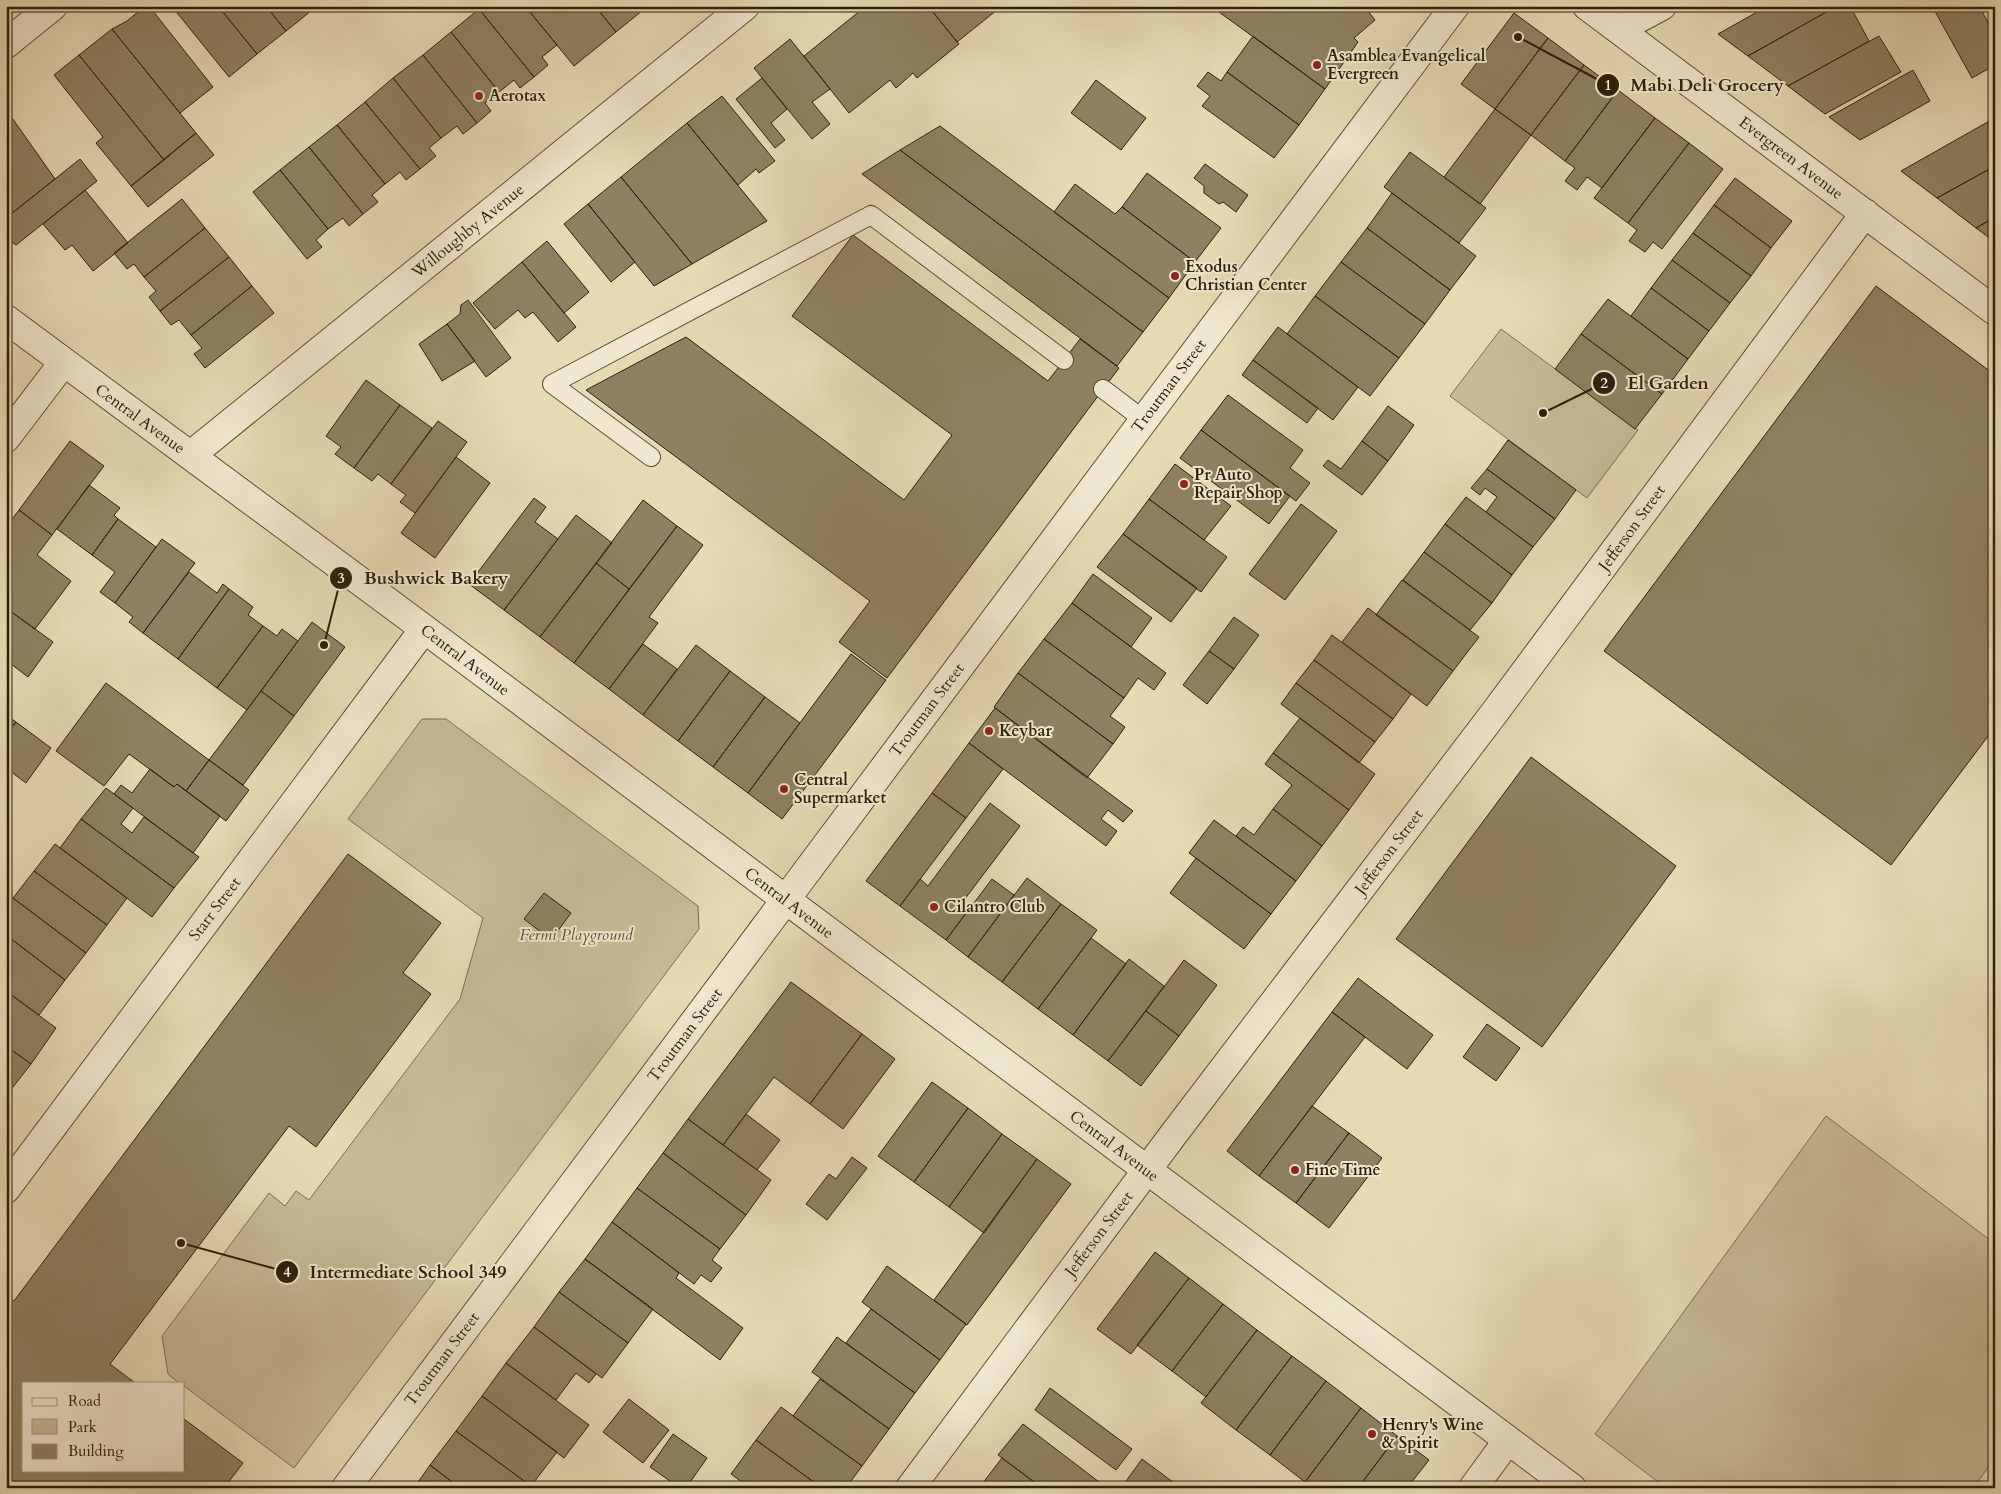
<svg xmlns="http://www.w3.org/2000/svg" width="2001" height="1494" font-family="Cardo,serif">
<rect width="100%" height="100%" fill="#e6dab5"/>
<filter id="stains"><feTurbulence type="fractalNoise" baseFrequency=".004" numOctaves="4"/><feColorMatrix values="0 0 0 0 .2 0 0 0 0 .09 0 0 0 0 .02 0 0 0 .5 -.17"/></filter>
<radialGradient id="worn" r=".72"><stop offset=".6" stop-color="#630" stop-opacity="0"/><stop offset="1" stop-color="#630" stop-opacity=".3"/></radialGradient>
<path fill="#c7ba98" stroke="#7a6d52" d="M1501,329L1638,430L1587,498L1450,396Z
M422,719H446L698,906L699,929L294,1468L184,1386V1383H179L168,1374L162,1336L269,1193L285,1206L296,1191L309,1200L460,999L483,918L348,819Z
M1826,1116L1995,1244V1458L1973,1488H1666L1595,1434Z"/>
<path fill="#8e8163" stroke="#2e200b" d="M145,6H149L213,87L180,113L112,29L127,21Z
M178,6H218L257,54L229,77L174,9Z
M218,6H266L286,31L257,54Z
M266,6H316V7L286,31Z
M483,6H525L557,45L542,57L548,65L534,77L479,9Z
M525,6H595L616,32L574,66Z
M595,6H648L616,32Z
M866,6H928L959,44L917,78L913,73L896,88L890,80L849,113L804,56Z
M928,6H1002L957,42Z
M1222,6H1364L1375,20L1354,38L1358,42L1325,89L1219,12Z
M1768,6H1837L1748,56L1718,34Z
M1837,6H1850L1869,41L1788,86L1748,56Z
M1932,6H1979L1995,35V65L1972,78Z
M1985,6H1995V23Z
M479,9L534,77L520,88L514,80L499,92L451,32Z
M1514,13L1548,38L1495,109L1461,84Z
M112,29L196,133L164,160L79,55Z
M451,32L499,92L485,103L491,111L477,123L423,55Z
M1253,36L1325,89L1299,125L1227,72Z
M1879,36L1901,72L1825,114L1788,86Z
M1548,38L1584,65L1531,135L1495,109Z
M790,39L830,89L812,102L830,124L812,139L754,68Z
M79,55L164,160L131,186L96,143L103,137L54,75Z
M423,55L477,123L463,134L457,126L441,138L393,78Z
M1584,65L1618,90L1565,161L1531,135Z
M1913,70L1930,101L1860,140L1829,117Z
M1208,72L1221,81L1227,72L1299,125L1274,158L1202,106L1210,96L1197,86Z
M393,78L441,138L429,148L436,156L420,169L365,102Z
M762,78L787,109L771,123L785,140L775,148L736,99Z
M1096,80L1146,118L1121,150L1071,113Z
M1618,90L1655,118L1602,188L1587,177L1577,190L1565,181L1575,168L1565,161Z
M722,96L775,161L759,173L756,169L738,185L687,123Z
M365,102L420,169L406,180L400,172L385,184L337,125Z
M1495,109L1531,135L1480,204L1444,177Z
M10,115L55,179L6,218V118Z
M1655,118L1689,143L1628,223L1594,198Z
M1993,119L1995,166L1937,198L1901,171Z
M687,123L767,221L692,264L621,177Z
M337,125L385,184L372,195L378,202L363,214L309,147Z
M940,126L1169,298L1143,332L900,150Z
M196,133L214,155L148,207L131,186Z
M1689,143L1723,169L1662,249L1653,242L1645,252L1629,241L1637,230L1628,223Z
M309,147L363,214L349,226L343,218L328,229L280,170Z
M900,150L1143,332L1117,366L862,174Z
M1410,152L1486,208L1459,243L1384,187Z
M80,159L97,181L16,245L6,238V218Z
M1205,164L1248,195L1236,212L1223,202L1219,204L1204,193V186L1194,178Z
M1995,166V217L1976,228L1937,198Z
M280,170L328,229L316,240L322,247L307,259L253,192Z
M1147,173L1221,228L1195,262L1122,207Z
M621,177L692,264L654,286L588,204Z
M1735,178L1792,221L1771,248L1714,205Z
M1075,184L1115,214L1122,207L1195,262L1169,298L1054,212Z
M85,190L128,243L93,271L72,245L65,250L43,224Z
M1392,193L1476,256L1450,290L1367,228Z
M182,199L205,228L144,277L134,264L127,269L114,253Z
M588,204L635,262L611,282L564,224Z
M1714,205L1771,248L1751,276L1693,233Z
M1995,217V242L1976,228Z
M205,228L229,257L160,311L149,297L156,291L144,277Z
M1367,228L1450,290L1425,324L1341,262Z
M1693,233L1751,276L1730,303L1672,260Z
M853,235L1048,381L1080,339L1119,368L887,678L839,642L870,601L586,390L686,337L904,500L952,435L792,316Z
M547,241L589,292L564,313L522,262Z
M229,257L252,286L191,335L179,320L171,325L160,311Z
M1672,260L1730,303L1709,331L1651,288Z
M522,262L576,327L558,342L533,312L525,318L518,310L495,329L473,303Z
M1341,262L1425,324L1399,358L1315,296Z
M252,286L274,313L205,368L194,354L202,348L191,335Z
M1876,286L1995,375V727L1891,865L1604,651Z
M1651,288L1709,331L1688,359L1631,316Z
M1315,296L1399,358L1370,396L1287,334Z
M1608,299L1688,359L1662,394L1581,334Z
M468,300L511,358L486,377L447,324L460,314L461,305Z
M447,324L475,361L442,381L419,344Z
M1278,327L1358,387L1333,420L1253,360Z
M1581,334L1662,394L1635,429L1555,369Z
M1253,360L1318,408L1307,423L1242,375Z
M366,380L400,405L354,468L335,454L341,447L326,436Z
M1228,395L1303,450L1290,468L1310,483L1296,501L1201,430Z
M400,405L432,428L391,484L378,474L372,481L354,468Z
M1388,406L1414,425L1388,461L1362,441Z
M438,421L467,442L415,513L400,502L406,495L391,484Z
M1201,430L1290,496L1269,524L1180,458Z
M1508,440L1576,490L1555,519L1487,469Z
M70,441L104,466L52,535L19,510Z
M1362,441L1388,461L1362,495L1323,466L1328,460L1341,469Z
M456,457L490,483L435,558L401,533Z
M1175,464L1231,506L1204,540L1149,499Z
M1487,469L1555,519L1533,547L1486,512L1497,497L1485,488L1480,495L1471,488Z
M89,485L120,508L114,515L118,519L92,555L57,529Z
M1466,497L1533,547L1512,575L1445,524Z
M534,498L546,507L535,522L558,539L504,610L469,584Z
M1149,499L1227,557L1201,592L1123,534Z
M643,500L677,526L629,589L596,563Z
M1301,504L1337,531L1285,600L1249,574Z
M19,510L52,535L37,555L71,581L35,629L6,608V527Z
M576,515L612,543L540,637L504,610Z
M118,519L156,547L115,603L100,592L115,572L92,555Z
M1445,524L1512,575L1492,603L1424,552Z
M677,526L703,545L649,617L658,623L609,689L574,663Z
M1123,534L1197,588L1171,622L1097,567Z
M162,539L195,563L143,633L129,622L133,617L115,603Z
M1424,552L1492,603L1470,630L1403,580Z
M596,563L629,589L574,663L540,637Z
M189,572L217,593L223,584L229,589L178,659L143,633Z
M1093,574L1152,618L1131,647L1072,603Z
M1402,580L1479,637L1453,671L1376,615Z
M229,589L253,607L248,615L263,626L217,688L178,659Z
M1072,603L1166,673L1154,690L1138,678L1124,698L1044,639Z
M6,608L53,642L28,677L6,660Z
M1368,608L1453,671L1427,706L1342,642Z
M1234,617L1259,635L1234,669L1209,651Z
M312,622L345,647L294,716L261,691Z
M263,626L277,636L282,629L298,641L247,710L217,688Z
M1332,635L1411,694L1393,719L1314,660Z
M1044,639L1124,698L1110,716L1125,727L1113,744L1018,673Z
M643,644L677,669L643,715L609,689Z
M696,645L730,671L678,741L643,715Z
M1209,651L1234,669L1207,704L1183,685Z
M851,654L886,680L782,819L748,793Z
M1314,660L1393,719L1375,742L1296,683Z
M730,671L765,697L713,767L678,741Z
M1018,673L1113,744L1087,778L994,707Z
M106,683L209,760L186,791L177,784L174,787L129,754L104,786L56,751Z
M1296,683L1375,742L1359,763L1281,704Z
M261,691L294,716L243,785L209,760Z
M765,697L800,723L748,793L713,767Z
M995,708L1133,811L1123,822L1108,810L1101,819L1117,831L1106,846L969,743Z
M6,715L16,722L6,735Z
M1300,718L1375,774L1349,810L1273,753Z
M16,722L51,748L26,783L6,768V735Z
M969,743L1003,769L966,818L932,793Z
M1273,753L1349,810L1322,846L1273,809L1292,785L1265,764Z
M1531,757L1676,866L1542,1047L1396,939Z
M209,760L249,790L226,821L186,791Z
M150,769L174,787L177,784L220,816L193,853L114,794L121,785L132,793Z
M106,788L133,808L121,824L132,833L144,817L199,857L174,888L81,819Z
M932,793L966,818L900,906L866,881Z
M990,803L1020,826L958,908L966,913L946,940L900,906L920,879L928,886Z
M1273,809L1322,846L1296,881L1236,836L1243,827L1254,835Z
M81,819L174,888L152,917L60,848Z
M1214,820L1296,881L1271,914L1189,853Z
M55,844L127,898L107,925L34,871Z
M348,854L441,923L403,973L431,994L316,1147L289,1126L110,1364L135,1383H24V1470H184V1419L243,1463L224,1488H6V1302L10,1298L14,1301Z
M1196,858L1271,914L1244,949L1170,893Z
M34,871L107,925L86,953L13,898Z
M1027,878L1061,904L1002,982L968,957Z
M992,879L1014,895L968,957L946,940Z
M544,893L571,913L551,940L524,919Z
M13,898L86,953L65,980L6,935V908Z
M1061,904L1097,930L1038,1009L1002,982Z
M6,935L65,980L39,1015L6,991Z
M1091,938L1126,964L1073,1035L1038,1009Z
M1129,959L1164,986L1108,1061L1073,1035Z
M1184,960L1217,985L1179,1036L1146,1011Z
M1358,978L1433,1035L1407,1069L1332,1012Z
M791,982L862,1034L810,1104L774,1077L723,1145L688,1119Z
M6,991L56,1028L31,1064L6,1046Z
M1146,1011L1179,1036L1141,1086L1108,1061Z
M1332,1012L1365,1037L1259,1176L1227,1151Z
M1487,1024L1520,1048L1496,1081L1463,1057Z
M862,1034L895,1059L843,1129L810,1104Z
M6,1046L31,1064L6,1096Z
M932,1082L968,1108L914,1182L878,1156Z
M1312,1106L1349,1133L1296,1203L1259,1176Z
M968,1108L1002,1134L949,1207L914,1182Z
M746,1114L780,1140L757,1170L723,1145Z
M688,1119L771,1180L746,1215L663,1153Z
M1349,1133L1382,1158L1329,1228L1296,1203Z
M1002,1134L1037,1159L984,1233L949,1207Z
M663,1153L746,1215L720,1249L637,1188Z
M852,1157L867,1168L827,1220L806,1204L829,1174L836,1179Z
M1037,1159L1071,1184L967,1325L934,1300Z
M637,1188L720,1249L712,1260L722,1268L711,1282L701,1275L694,1284L612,1222Z
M612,1222L679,1273L676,1278L743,1328L720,1360L585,1259Z
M1155,1252L1189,1278L1131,1354L1097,1329Z
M585,1259L653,1309L628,1343L559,1292Z
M887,1266L966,1324L940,1360L862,1302Z
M1189,1278L1223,1304L1172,1371L1137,1345Z
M559,1292L628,1343L602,1378L534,1327Z
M1223,1304L1257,1330L1206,1397L1172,1371Z
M871,1309L940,1360L915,1393L846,1343Z
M534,1327L596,1374L589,1383L576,1373L556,1400L506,1363Z
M1257,1330L1292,1356L1236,1430L1201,1403Z
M837,1337L915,1393L889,1429L812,1372Z
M1292,1356L1326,1381L1270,1455L1236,1430Z
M506,1363L589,1425L564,1458L482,1396Z
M820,1379L889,1429L862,1466L793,1416Z
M1326,1381L1361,1408L1305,1482L1270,1455Z
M1050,1388L1132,1449L1116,1470L1035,1410Z
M482,1396L557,1452L531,1486L456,1431Z
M629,1399L669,1430L643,1463L603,1432Z
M781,1407L862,1466L846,1488H822L756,1440Z
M1361,1408L1397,1436L1358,1488H1312L1305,1482Z
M1023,1424L1107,1488H1042L998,1455Z
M456,1431L531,1486L460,1488L430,1465Z
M673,1434L707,1458L686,1488H680L650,1467Z
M1397,1436L1429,1460L1407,1488H1358Z
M756,1440L822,1488H750L731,1474Z
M1002,1458L1041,1487L979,1488Z
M1142,1459L1181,1488H1121Z
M430,1465L460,1488H414Z"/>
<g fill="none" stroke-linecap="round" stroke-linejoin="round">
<defs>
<path id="lane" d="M1103,389L1144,420
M651,457L552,384L871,215L1064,360"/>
<path id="street" d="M1587,6L1995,311
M1619,29L1662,6
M6,44L53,6
M6,319L407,616L1572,1488
M6,438L63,363
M191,455L745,6
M6,1189L424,629
M346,1488L1144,420L1455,6
M910,1488L1173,1135L1495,712L1865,213
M1473,1488L1508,1440"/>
</defs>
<use href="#lane" stroke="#5c4e36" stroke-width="20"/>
<use href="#street" stroke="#5c4e36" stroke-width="30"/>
<use href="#lane" stroke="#efe7cf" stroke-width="18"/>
<use href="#street" stroke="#efe7cf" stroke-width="28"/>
</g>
<g fill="#8f2418" stroke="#efe7cf" stroke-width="2">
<circle cx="1317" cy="65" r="5"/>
<circle cx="479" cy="96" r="5"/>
<circle cx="1175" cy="276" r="5"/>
<circle cx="1184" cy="484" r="5"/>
<circle cx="989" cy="731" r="5"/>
<circle cx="784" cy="789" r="5"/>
<circle cx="934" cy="907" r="5"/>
<circle cx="1295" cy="1170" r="5"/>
<circle cx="1372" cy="1434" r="5"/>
</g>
<g text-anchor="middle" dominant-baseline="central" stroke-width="4" stroke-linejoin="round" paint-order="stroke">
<g font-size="16" font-weight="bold" fill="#2e200b" stroke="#efe7cf" text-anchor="start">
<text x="1327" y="56">Asamblea Evangelical<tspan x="1327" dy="18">Evergreen</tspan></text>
<text x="489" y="96">Aerotax</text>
<text x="1185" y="267">Exodus<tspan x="1185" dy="18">Christian Center</tspan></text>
<text x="1194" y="475">Pr Auto<tspan x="1194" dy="18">Repair Shop</tspan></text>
<text x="999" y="731">Keybar</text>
<text x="794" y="780">Central<tspan x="794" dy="18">Supermarket</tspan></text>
<text x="944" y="907">Cilantro Club</text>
<text x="1305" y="1170">Fine Time</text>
<text x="1382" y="1425">Henry's Wine<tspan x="1382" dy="18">&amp; Spirit</tspan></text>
</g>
<g font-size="16" fill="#2e200b" stroke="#efe7cf">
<text transform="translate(1791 158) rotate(37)">Evergreen Avenue</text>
<text transform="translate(468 231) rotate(-39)">Willoughby Avenue</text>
<text transform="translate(1169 386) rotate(-53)">Troutman Street</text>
<text transform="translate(140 419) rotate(36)">Central Avenue</text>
<text transform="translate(1632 528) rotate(-54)">Jefferson Street</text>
<text transform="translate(465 660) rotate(37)">Central Avenue</text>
<text transform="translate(927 710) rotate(-53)">Troutman Street</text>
<text transform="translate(1389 852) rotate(-53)">Jefferson Street</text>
<text transform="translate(789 903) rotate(37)">Central Avenue</text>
<text transform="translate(215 909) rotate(-53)">Starr Street</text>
<text transform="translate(685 1035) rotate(-53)">Troutman Street</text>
<text transform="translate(1114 1146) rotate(37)">Central Avenue</text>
<text transform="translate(1099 1234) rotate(-53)">Jefferson Street</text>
<text transform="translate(442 1359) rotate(-53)">Troutman Street</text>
</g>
<g font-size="16" font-style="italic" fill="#5c4e35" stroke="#efe7cf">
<text x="576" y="935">Fermi Playground</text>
</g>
</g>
<path fill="none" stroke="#2e200b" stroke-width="2" d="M1518 37L1608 85M1543 413L1604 383M324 645L341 578M181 1243L287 1272"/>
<g fill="#2e200b" stroke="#efe7cf" stroke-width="2">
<circle cx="1518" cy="37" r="5"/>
<circle cx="1543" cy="413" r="5"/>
<circle cx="324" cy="645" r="5"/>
<circle cx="181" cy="1243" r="5"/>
<circle cx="1608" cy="85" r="12"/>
<circle cx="1604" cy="383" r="12"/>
<circle cx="341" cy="578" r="12"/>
<circle cx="287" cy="1272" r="12"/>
</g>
<g font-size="15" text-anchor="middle" font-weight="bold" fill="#fff">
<text x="1608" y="90">1</text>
<text x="1604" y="388">2</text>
<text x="341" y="583">3</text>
<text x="287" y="1277">4</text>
</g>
<g font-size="18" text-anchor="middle" font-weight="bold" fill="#2e200b" stroke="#efe7cf" stroke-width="4" stroke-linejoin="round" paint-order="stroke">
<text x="1707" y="91">Mabi Deli Grocery</text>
<text x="1668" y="389">El Garden</text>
<text x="436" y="584">Bushwick Bakery</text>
<text x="408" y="1278">Intermediate School 349</text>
</g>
<rect width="2001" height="1494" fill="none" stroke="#e6dab5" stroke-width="25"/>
<rect x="8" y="8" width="1986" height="1479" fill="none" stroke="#2e200b" stroke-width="2.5"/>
<rect x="12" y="12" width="1976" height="1469" fill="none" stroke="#2e200b"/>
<rect x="22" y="1382" width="162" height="90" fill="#efe7cf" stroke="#a29781"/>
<rect x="32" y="1398" width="25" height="8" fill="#efe7cf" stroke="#a29781"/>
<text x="68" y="1406" font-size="15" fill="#2e200b">Road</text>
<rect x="32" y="1419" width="25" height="15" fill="#c7ba98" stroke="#a29781"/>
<text x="68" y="1432" font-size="15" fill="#2e200b">Park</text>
<rect x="32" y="1444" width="25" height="15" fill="#8e8163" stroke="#a29781"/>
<text x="68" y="1456" font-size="15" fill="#2e200b">Building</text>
<rect width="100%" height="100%" filter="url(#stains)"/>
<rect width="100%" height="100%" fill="url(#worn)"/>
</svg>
